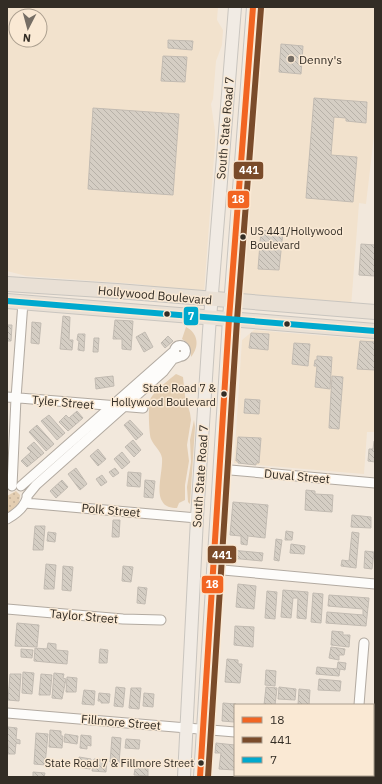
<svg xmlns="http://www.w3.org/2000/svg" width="382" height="784" font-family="'IBM Plex Sans',sans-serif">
<defs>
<pattern id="park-dots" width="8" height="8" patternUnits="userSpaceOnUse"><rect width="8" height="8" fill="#e4ceb2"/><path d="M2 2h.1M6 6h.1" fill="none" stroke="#c4b199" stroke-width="1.8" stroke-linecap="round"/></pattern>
<pattern id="building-back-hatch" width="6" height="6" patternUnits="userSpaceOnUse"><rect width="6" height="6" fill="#d5cec4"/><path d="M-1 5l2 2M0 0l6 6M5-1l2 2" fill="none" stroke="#b7b1a8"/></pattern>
</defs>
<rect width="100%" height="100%" fill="#f2e8dc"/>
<path fill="#f2e2cd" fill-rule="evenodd" d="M7,7H218L217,20L223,30L222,45L216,61L213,99L211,104L215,131V144L204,293L137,284L26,276L7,271ZM16,16H40V40H16Z
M258,7H375V127L366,204L359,203L351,307L231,296Z
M254,330L375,340V417L374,432H367L364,474L234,463L242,340Z"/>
<path fill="#e4ceb2" d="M186,327C198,333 200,346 191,357C191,349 191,344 182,339Z
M176,374L183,377L185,396L190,413L191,420L187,445L189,461L185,485V500L179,503L177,508C171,508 165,507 162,501C156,491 163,470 162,458C161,451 154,446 151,439C149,434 148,405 150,400C153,392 170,379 176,374Z
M194,420L195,427L190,504L188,502L187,487L191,462L190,440Z"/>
<path fill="url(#park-dots)" d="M16,491L20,495C20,504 15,511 7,513V496Z"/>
<path fill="url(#building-back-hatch)" stroke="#c2bbb2" d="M168,40L193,41L192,50L168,48Z
M281,44L303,46L301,74L279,72Z
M163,56L187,57L185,82L161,81Z
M314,98L367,102L366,123L346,121V118L334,117L331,155L357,157L353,202L306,198Z
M93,108L179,114L173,195L88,189Z
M261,230L283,232L279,270L258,269Z
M361,244L375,245V276L359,275Z
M63,316L70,317L69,340H73L72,350L60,349Z
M115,320L133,321L131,350L122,349V339H113Z
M32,322L41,323L39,344L31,343Z
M7,325H12L11,341H7Z
M145,332L153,347L144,352L136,337Z
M251,333L269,334L268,350L249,348Z
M78,334H85L84,351L78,350L79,341L77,340Z
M168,336L173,341L165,348L161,343Z
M94,338H99L98,352H93Z
M360,341L375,342V370L357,369Z
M294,343L310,344L308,366L292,364Z
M317,356L332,357L330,389L315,387L317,366H314L315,360H317Z
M113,376L114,386L96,389L95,378Z
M332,376L343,377L339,429L329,428Z
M245,399L260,400L259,414L244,413Z
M77,411L83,418L68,431L59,422L66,415L69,418Z
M49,415L65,433L57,440L41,421Z
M130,420L143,434L136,440L124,425Z
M37,425L54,444L46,451L29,432Z
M238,437L261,438L259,463H256V465L238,463V461H236Z
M133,440L141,450L134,457L125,447Z
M374,441H375V462L368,461L369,449H373Z
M34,442L44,453L27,467L21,461L31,452L27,448Z
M98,449L106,459L98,466L90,456Z
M122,452L130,462L122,469L114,459Z
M76,468L87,484L80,490L68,474Z
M115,468L119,473L113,477L109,472Z
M128,472L141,473L140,487L127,486Z
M102,475L107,482L101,486L96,479Z
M62,480L68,487L56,498L50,491Z
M145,480L155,481L153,498L144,497Z
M306,490L315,491V494L333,495L332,512L305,510Z
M233,502L268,505L265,538L248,536L247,545L241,544V536L230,535Z
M352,515L371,517V528L351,527Z
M113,520H120L119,537H112Z
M35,526H45L43,550H33Z
M286,531L293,532L292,540H285Z
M48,532L56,533L55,542L47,541Z
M352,532L359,533L356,568L341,566L342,560L349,561Z
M276,539L282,540L279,561L274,560Z
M291,544L305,546L304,554L290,553Z
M231,550L263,553L262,561L230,558Z
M365,551L374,552L372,569L364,568Z
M46,564L56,565L54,589H44Z
M63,566L73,567L71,591L62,590Z
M123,566L133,567L131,582L122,581Z
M238,584L256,586L254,609L236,607Z
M138,587L147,588L145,604L137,603Z
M283,590L308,592L306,619L297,618L298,598H293L291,618L281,617Z
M267,591L277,592L275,619L265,618Z
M313,593L323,594L321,623L311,622Z
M329,595L369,598L366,626L326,623L327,612L363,615V609L328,606Z
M17,623L39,625L37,647L15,646Z
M235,626L254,627L253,647L234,645Z
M332,631L343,632V635H350L349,647L331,645Z
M48,643L56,644V650L68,651L67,664L34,661L35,648L47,649Z
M331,647L345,649L344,655H339V660L329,658Z
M21,649L33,650L32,658L21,657Z
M100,649L108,650L107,663H99Z
M227,659L238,660V664H242L240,683L225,682Z
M338,662L346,663L345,670L340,669L339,676L316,674L317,667L337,669Z
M266,670L276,671L275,686L265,685Z
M23,672L34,673L32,694L22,693Z
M54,673L64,674L63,678L66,679L62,699L52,698Z
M10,674H21L19,701L8,700Z
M41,674L52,675L50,695H39Z
M67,677L77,678L76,692H66Z
M319,679L341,681L340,691L318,690Z
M116,687L125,688L123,707L114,706Z
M266,687L277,688L275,705H264Z
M279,687L296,689L295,700L278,699Z
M131,688H141L139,709L129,708Z
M299,689L310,690L309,705H298Z
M84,690L95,691L94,705L82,704Z
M99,693L110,694L109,703H101V701H98Z
M144,693L154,694L153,707L143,706Z
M223,703L236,704L234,722L222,721Z
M8,727L17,728L16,739L20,740V744L16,743L15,754H8L9,741H7Z
M50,730L61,731V736H63L62,748L49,747Z
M36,733L48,734L45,765L34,764Z
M65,734L78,736L77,744L64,742Z
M81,735L91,736V746L87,745V749L80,748Z
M112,737L121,738L119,763L110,762Z
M126,739L140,740L139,749L125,748Z
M216,743L235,745V770L219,769L221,753H215Z
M79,757L91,759L90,769L78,767Z
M94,759L107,760L106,772L92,771Z
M138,766L148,767V776L134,775L135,769H138Z
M33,772L45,773L44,777H33Z"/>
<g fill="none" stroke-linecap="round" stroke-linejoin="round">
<defs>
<path id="minor" d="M174.5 351a5.5 5.5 0 1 1 11 0a5.5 5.5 0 1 1-11 0Z
M7,397L143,408
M219,469L375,483
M12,486L16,398L23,302
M21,486L174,351
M27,496L36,485L163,372L173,359L179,357
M25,503L197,518
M7,519C16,514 24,508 27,498
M212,569L375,584
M7,609L123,619L161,620
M359,705L364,643
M7,713L235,732
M373,744H375
M256,777V775
M353,777L354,775"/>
<path id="major" d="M184,777L197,518L209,331L235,7
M200,777L229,319L253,7"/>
<path id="highway" d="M7,284L117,291L375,312
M7,301L375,331"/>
</defs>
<use href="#minor" stroke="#b2aaa1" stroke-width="11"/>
<use href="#major" stroke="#c9c5bf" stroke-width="14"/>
<use href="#highway" stroke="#c9c5bf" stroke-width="16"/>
<use href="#minor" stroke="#fdfcfa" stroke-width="9"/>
<use href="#major" stroke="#f1ebe4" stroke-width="12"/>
<use href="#highway" stroke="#e9e0d5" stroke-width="14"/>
<defs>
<path id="bus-1" d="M200,777L229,319L253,7"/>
<path id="bus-2" d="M208,777L237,320L261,8"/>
<path id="bus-3" d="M7,301L375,331"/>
</defs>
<use href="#bus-1" stroke="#fae9d4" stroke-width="9"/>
<use href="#bus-2" stroke="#fae9d4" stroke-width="9"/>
<use href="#bus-3" stroke="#fae9d4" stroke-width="9"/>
<use href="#bus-1" stroke="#f26522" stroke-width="6"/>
<use href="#bus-2" stroke="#7a4b2a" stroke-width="6"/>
<use href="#bus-3" stroke="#00a9ce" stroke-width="6"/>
</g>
<circle fill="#766e65" stroke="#fae9d4" stroke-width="1.5" cx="291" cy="59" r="4"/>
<g fill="#332d25" stroke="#fae9d4" stroke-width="1.5">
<circle cx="243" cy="237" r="3.5"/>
<circle cx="167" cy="314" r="3.5"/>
<circle cx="287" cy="324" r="3.5"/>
<circle cx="224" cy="394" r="3.5"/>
<circle cx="201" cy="763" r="3.5"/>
</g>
<g text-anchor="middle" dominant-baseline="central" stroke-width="3" stroke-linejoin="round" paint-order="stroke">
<g font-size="11" fill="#332d25" stroke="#fae9d4" text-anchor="end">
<text x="250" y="231" text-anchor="start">US 441/Hollywood<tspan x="250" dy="14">Boulevard</tspan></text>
<text x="216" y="388">State Road 7 &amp;<tspan x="216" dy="14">Hollywood Boulevard</tspan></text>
<text x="194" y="763">State Road 7 &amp; Fillmore Street</text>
</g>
<g font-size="12" fill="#332d25" stroke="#fae9d4" text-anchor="start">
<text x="299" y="59">Denny's</text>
</g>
<g font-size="12" fill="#332d25" stroke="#fae9d4">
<text transform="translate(225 128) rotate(-85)">South State Road 7</text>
<text transform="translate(155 295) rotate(5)">Hollywood Boulevard</text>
<text transform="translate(63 402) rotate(5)">Tyler Street</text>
<text transform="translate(200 476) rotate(-86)">South State Road 7</text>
<text transform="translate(297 476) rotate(5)">Duval Street</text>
<text transform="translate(111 510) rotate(5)">Polk Street</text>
<text transform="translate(84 616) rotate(5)">Taylor Street</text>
<text transform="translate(121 722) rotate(5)">Fillmore Street</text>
</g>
</g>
<g stroke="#fae9d4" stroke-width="1.5">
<rect x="233" y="161" width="31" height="19" rx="4" fill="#7a4b2a"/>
<rect x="227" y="190" width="23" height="19" rx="4" fill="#f26522"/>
<rect x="183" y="306" width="16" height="20" rx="4" fill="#00a9ce"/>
<rect x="207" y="545" width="30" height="19" rx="4" fill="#7a4b2a"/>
<rect x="201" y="575" width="23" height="19" rx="4" fill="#f26522"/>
</g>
<g font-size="11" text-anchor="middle" font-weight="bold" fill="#fff">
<text x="249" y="174">441</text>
<text x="238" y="203">18</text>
<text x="191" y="320">7</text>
<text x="222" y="559">441</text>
<text x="212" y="588">18</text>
</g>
<rect width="382" height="784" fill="none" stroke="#332d25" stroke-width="16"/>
<rect x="234" y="704" width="140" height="72" fill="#fae9d4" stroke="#aa9e8e"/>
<rect x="242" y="717" width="20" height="6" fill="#f26522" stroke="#aa9e8e"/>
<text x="270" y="724" font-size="12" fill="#332d25">18</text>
<rect x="242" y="737" width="20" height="6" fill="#7a4b2a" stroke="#aa9e8e"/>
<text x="270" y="744" font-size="12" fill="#332d25">441</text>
<rect x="242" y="757" width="20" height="6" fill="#00a9ce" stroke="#aa9e8e"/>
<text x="270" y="764" font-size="12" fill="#332d25">7</text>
<g transform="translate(28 28) rotate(186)"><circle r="19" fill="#fae9d4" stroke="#aa9e8e"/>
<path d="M0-3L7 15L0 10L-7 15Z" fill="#766e65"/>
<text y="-6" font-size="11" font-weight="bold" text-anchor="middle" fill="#332d25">N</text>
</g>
</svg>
